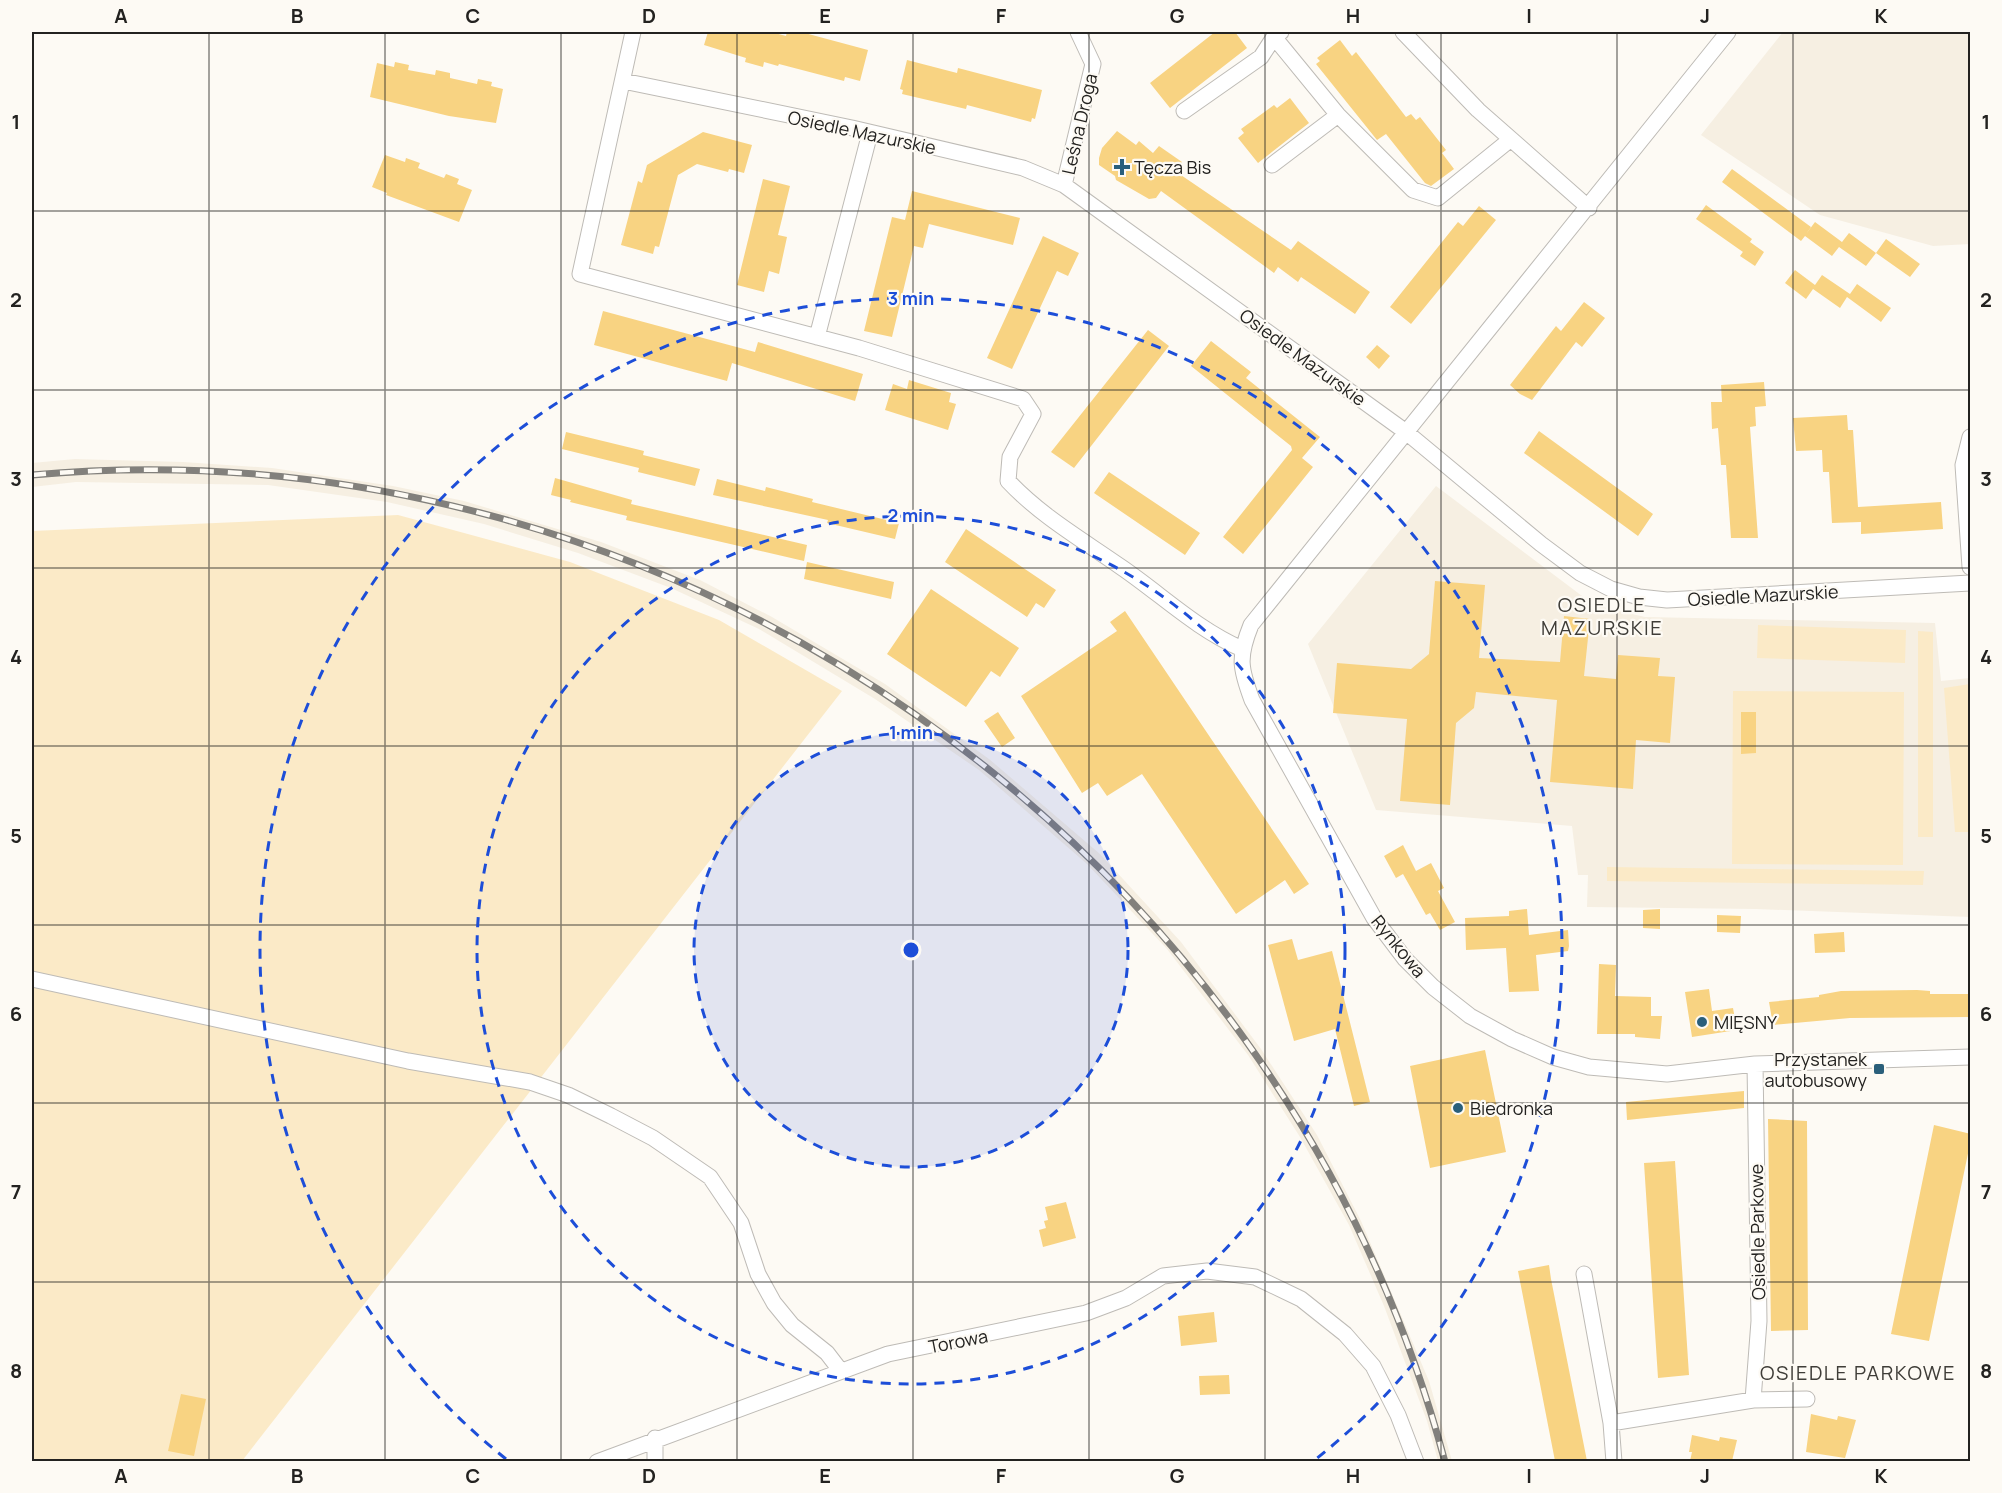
<svg xmlns="http://www.w3.org/2000/svg" width="2002" height="1493" font-family="Manrope,sans-serif">
<rect width="100%" height="100%" fill="#fdfaf4"/>
<path fill="#f6efe2" d="M1783,32H1970V244L1933,246L1820,215L1701,135Z
M75,459L183,462L272,468L393,486L464,501L601,542L700,580L772,617L885,684L989,759L1100,854L1181,942L1261,1049L1317,1135L1361,1221L1429,1381L1452,1461H1438L1427,1421L1384,1306L1349,1225L1300,1137L1248,1055L1167,949L1087,864L979,770L875,699L759,629L671,588L578,553L484,524L387,502L268,485L76,482L32,487V463Z
M1436,486L1594,605L1645,617L1935,623L1941,681L1970,678V917L1756,909L1587,907L1588,875H1578L1572,826L1376,810L1308,644Z"/>
<path fill="#fbeac7" d="M398,515L570,562L719,620L842,691L242,1461H32V531Z
M1758,625L1906,630L1905,663L1757,658Z
M1918,631L1933,632V837H1918Z
M1970,684V832H1955L1944,688Z
M1733,691L1904,692L1903,865L1732,864Z
M1607,867L1924,871L1923,885L1607,881Z"/>
<path fill="#f8d382" d="M708,32H771L786,36L787,32H801L868,50L860,81L845,77L844,81L779,64L778,66L764,62L763,67L745,62L746,58L704,45Z
M1215,32H1235L1247,48L1170,108L1150,83Z
M1340,40L1352,56L1356,52L1406,117L1411,114L1416,120L1420,117L1446,150L1442,153L1454,169L1431,186L1425,183L1386,134L1377,140L1316,64L1320,61L1317,58Z
M907,60L957,73L958,68L1042,90L1035,119L1032,118L1031,122L967,105L966,109L902,94L903,90L900,89Z
M395,62L409,65L408,70L435,75L436,70L450,73V78L477,84L478,79L492,82L491,86L503,89L496,123L449,116L370,97L377,63L394,67Z
M1290,98L1309,123L1258,163L1238,138L1244,133L1241,129L1274,105L1277,108Z
M1117,131L1136,145L1139,141L1153,153L1159,146L1182,162L1175,171L1291,250L1298,241L1370,292L1355,314L1301,277L1298,282L1278,267L1274,273L1161,191L1156,198L1149,199L1116,180L1115,176L1099,165V158L1102,148Z
M703,132L752,145L744,173L729,169L728,172L697,164L678,175L659,247L655,246L653,254L621,245L638,181L642,183L647,165Z
M385,155L405,162L406,158L420,163L418,168L444,178L446,174L459,179L457,184L472,190L459,222L386,195L387,193L372,187Z
M1732,169L1811,227L1806,234L1815,222L1842,242L1849,233L1876,253L1866,266L1839,247L1832,256L1805,236L1801,241L1722,182Z
M763,179L790,186L778,235L787,237L779,274L769,271L764,292L737,285Z
M912,191L1020,218L1013,245L929,224L923,248L914,246L892,337L864,331L892,217L905,220Z
M1706,205L1752,239L1743,252L1696,219Z
M1479,206L1496,220L1411,324L1390,307L1458,222L1463,226Z
M1043,236L1079,253L1068,276L1057,271L1012,369L987,358Z
M1886,239L1920,264L1910,277L1876,253Z
M1750,242L1764,252L1755,266L1740,256Z
M1795,270L1815,285L1822,275L1850,294L1857,284L1891,308L1881,322L1847,297L1840,308L1813,289L1806,299L1785,283Z
M1584,302L1605,318L1582,347L1576,342L1532,400L1520,394L1510,385L1556,326L1561,331Z
M603,311L755,352L758,342L863,374L855,401L732,363L727,381L594,345Z
M1148,330L1169,346L1074,468L1051,452Z
M1211,341L1251,372L1246,378L1320,437L1302,458L1313,467L1243,554L1223,537L1292,450L1291,446L1191,366Z
M1377,345L1390,356L1379,369L1366,357Z
M909,380L951,393L949,402L956,404L948,430L885,410L893,384L907,389Z
M1764,382L1766,406L1755,407L1756,426L1750,427L1758,538H1731L1726,465H1721L1718,428L1712,429L1711,402H1722L1721,385Z
M1847,415L1848,430H1853L1858,507L1941,502L1943,529L1861,534V522L1832,523L1829,472H1823L1822,450L1796,451L1793,418Z
M1539,431L1653,514L1638,536L1524,453Z
M566,432L644,451L643,455L700,469L695,486L638,472L639,468L562,449Z
M1109,472L1200,533L1185,555L1094,493Z
M555,478L632,500L631,504L807,545L804,561L626,520L627,516L570,502L571,500L551,495Z
M717,479L765,491L766,487L813,499L812,502L899,523L895,539L827,523L828,520L713,495Z
M966,529L1056,590L1044,608L1036,603L1027,617L945,562Z
M807,562L894,582L891,599L804,579Z
M1435,581L1485,585L1479,658L1560,662L1564,616L1590,619L1584,676L1616,679L1618,655L1660,658L1658,676L1675,677L1670,743L1636,740L1633,789L1550,782L1557,700L1476,692L1474,708L1456,723L1450,805L1400,801L1407,719L1333,713L1337,663L1411,669L1429,654Z
M931,589L1019,648L1000,677L991,671L966,707L887,654Z
M1125,611L1309,884L1294,894L1285,880L1236,914L1142,774L1107,796L1098,783L1082,793L1021,696L1117,631L1110,622Z
M998,712L1015,738L1002,747L984,721Z
M1741,712H1756V753L1741,754Z
M1403,845L1416,871L1431,863L1444,888L1438,891L1455,922L1440,930L1430,913L1426,915L1403,874L1396,878L1384,856Z
M1527,909L1529,935L1568,930L1569,946L1568,951L1536,955L1539,991L1509,992L1506,948L1466,950L1465,918L1509,916V911Z
M1660,909V929L1643,928V910Z
M1717,915L1741,916L1740,933L1717,932Z
M1844,932L1845,952L1815,953L1814,934Z
M1292,939L1298,960L1332,951L1370,1102L1354,1106L1335,1029L1294,1041L1268,945Z
M1599,964L1616,965L1615,996L1651,997V1016H1662L1660,1039L1635,1037V1034H1597Z
M1709,989L1712,1011L1733,1008L1737,1030L1692,1037L1685,992Z
M1917,990L1930,991V994H1971V1017L1850,1018L1773,1025L1769,1002L1819,997V995L1841,991Z
M1485,1050L1506,1152L1430,1168L1410,1066Z
M1744,1091V1108L1627,1120L1626,1102Z
M1768,1119L1807,1121L1808,1330L1771,1331Z
M1934,1125L1971,1134V1139L1929,1341L1891,1334Z
M1675,1161L1689,1375L1658,1378L1644,1163Z
M1066,1202L1076,1238L1043,1247L1039,1230L1046,1228L1044,1221L1048,1220L1045,1207Z
M1549,1265L1551,1279L1587,1461H1555L1518,1271Z
M1214,1312L1217,1342L1181,1346L1178,1316Z
M1229,1375L1230,1394L1200,1395L1199,1376Z
M181,1394L206,1399L194,1456L168,1451Z
M1811,1414L1837,1420L1838,1416L1856,1420L1845,1458L1806,1452Z
M1692,1435L1719,1441L1720,1437L1737,1440L1732,1461H1690L1692,1452H1689Z"/>
<g fill="none" stroke-linecap="round" stroke-linejoin="round">
<defs>
<path id="street" d="M633,32L580,274L859,348L1023,399L1033,414L1010,457L1008,481C1041,516 1081,539 1121,567C1162,595 1195,628 1242,649
M1281,32L1274,37L1338,115L1413,190L1438,198L1511,139
M1403,32L1478,110L1589,208
M1728,32L1251,625C1238,657 1240,668 1252,700L1374,918L1405,959L1433,987L1470,1016L1512,1039L1553,1057L1589,1067L1667,1074L1755,1064L1970,1057
M623,81L852,128L1023,168L1064,185L1406,432L1541,544L1580,573L1611,589L1639,597L1667,600L1970,583
M1184,111L1261,57L1274,37
M1272,165L1338,115
M1064,185L1093,64L1078,32
M817,337L870,133
M1970,437L1963,465L1970,567
M32,979L408,1061L530,1082L568,1095L611,1116L653,1138L710,1177L741,1223L758,1274L774,1303L792,1325L827,1353L840,1370
M1584,1274L1611,1423L1614,1462
M1753,1400L1759,1321L1755,1064
M1611,1423L1753,1400L1807,1399
M597,1462L888,1354L1086,1313L1126,1298L1163,1276L1207,1271L1255,1277L1301,1299L1345,1334L1373,1366L1398,1415L1416,1462
M655,1462V1438"/>
</defs>
<use href="#street" stroke="#bebbb6" stroke-width="17"/>
<use href="#street" stroke="#fff" stroke-width="15"/>
<defs>
<path id="rail" d="M32,475C669,417 1280,843 1445,1462"/>
</defs>
<use href="#rail" stroke="#82807c" stroke-width="7"/>
<use href="#rail" stroke="#fdfaf4" stroke-width="4.5" stroke-dasharray="14" stroke-linecap="butt"/>
</g>
<path fill="none" stroke="#232220" stroke-width="1.5" stroke-opacity="0.55" d="M209,32V1462M385,32V1462M561,32V1462M737,32V1462M913,32V1462M1089,32V1462M1265,32V1462M1441,32V1462M1617,32V1462M1793,32V1462M32,211H1970M32,390H1970M32,568H1970M32,746H1970M32,925H1970M32,1103H1970M32,1282H1970"/>
<circle cx="911" cy="950" r="217" fill="#1d4ed8" fill-opacity=".12"/>
<g fill="none" stroke="#1d4ed8" stroke-width="3" stroke-dasharray="10 8">
<circle cx="911" cy="950" r="217"/>
<circle cx="911" cy="950" r="434"/>
<path d="M506 1459A651 651 0 1 1 1316 1459"/>
</g>
<g fill="#2a5f7b" stroke="#fdfaf4" stroke-width="2">
<path d="M1119 158h6v6h6v6h-6v6h-6v-6h-6v-6h6z"/>
<circle cx="1702" cy="1022" r="6"/>
<rect x="1873" y="1063" width="12" height="12" rx="3"/>
<circle cx="1458" cy="1108" r="6"/>
</g>
<g text-anchor="middle" dominant-baseline="central" stroke-width="4.5" stroke-linejoin="round" paint-order="stroke">
<g font-size="18" fill="#232220" stroke="#fdfaf4">
<text transform="translate(1079 124) rotate(-77)">Leśna Droga</text>
<text transform="translate(862 132) rotate(12)">Osiedle Mazurskie</text>
<text transform="translate(1303 357) rotate(36)">Osiedle Mazurskie</text>
<text transform="translate(1763 595) rotate(-3)">Osiedle Mazurskie</text>
<text transform="translate(1399 946) rotate(51)">Rynkowa</text>
<text transform="translate(1757 1232) rotate(-91)">Osiedle Parkowe</text>
<text transform="translate(958 1341) rotate(-11)">Torowa</text>
</g>
<g font-size="18" fill="#232220" stroke="#fdfaf4" text-anchor="start">
<text x="1134" y="167">Tęcza Bis</text>
<text x="1714" y="1022">MIĘSNY</text>
<text x="1867" y="1059" text-anchor="end">Przystanek<tspan x="1867" dy="21">autobusowy</tspan></text>
<text x="1470" y="1108">Biedronka</text>
</g>
<g font-size="20" letter-spacing="1.5" fill="#3f3d38" stroke="#fdfaf4">
<text x="1602" y="604">OSIEDLE<tspan x="1602" dy="23">MAZURSKIE</tspan></text>
<text x="1858" y="1372">OSIEDLE PARKOWE</text>
</g>
</g>
<circle cx="911" cy="950" r="9" fill="#1d4ed8" stroke="#fdfaf4" stroke-width="3"/>
<g font-size="18" text-anchor="middle" font-weight="bold" fill="#1d4ed8" stroke="#fdfaf4" stroke-width="4.5" stroke-linejoin="round" paint-order="stroke">
<text x="911" y="305">3 min</text>
<text x="911" y="522">2 min</text>
<text x="911" y="739">1 min</text>
</g>
<rect width="2002" height="1493" fill="none" stroke="#fdfaf4" stroke-width="66"/>
<rect x="33" y="33" width="1936" height="1427" fill="none" stroke="#232220" stroke-width="2"/>
<g font-size="20" text-anchor="middle" font-weight="bold" fill="#232220">
<text x="121" y="23">A</text>
<text x="297" y="23">B</text>
<text x="473" y="23">C</text>
<text x="649" y="23">D</text>
<text x="825" y="23">E</text>
<text x="1001" y="23">F</text>
<text x="1177" y="23">G</text>
<text x="1353" y="23">H</text>
<text x="1529" y="23">I</text>
<text x="1705" y="23">J</text>
<text x="1881" y="23">K</text>
<text x="16" y="129">1</text>
<text x="1986" y="129">1</text>
<text x="16" y="307">2</text>
<text x="1986" y="307">2</text>
<text x="16" y="486">3</text>
<text x="1986" y="486">3</text>
<text x="16" y="664">4</text>
<text x="1986" y="664">4</text>
<text x="16" y="843">5</text>
<text x="1986" y="843">5</text>
<text x="16" y="1021">6</text>
<text x="1986" y="1021">6</text>
<text x="16" y="1199">7</text>
<text x="1986" y="1199">7</text>
<text x="16" y="1378">8</text>
<text x="1986" y="1378">8</text>
<text x="121" y="1483">A</text>
<text x="297" y="1483">B</text>
<text x="473" y="1483">C</text>
<text x="649" y="1483">D</text>
<text x="825" y="1483">E</text>
<text x="1001" y="1483">F</text>
<text x="1177" y="1483">G</text>
<text x="1353" y="1483">H</text>
<text x="1529" y="1483">I</text>
<text x="1705" y="1483">J</text>
<text x="1881" y="1483">K</text>
</g>
</svg>
